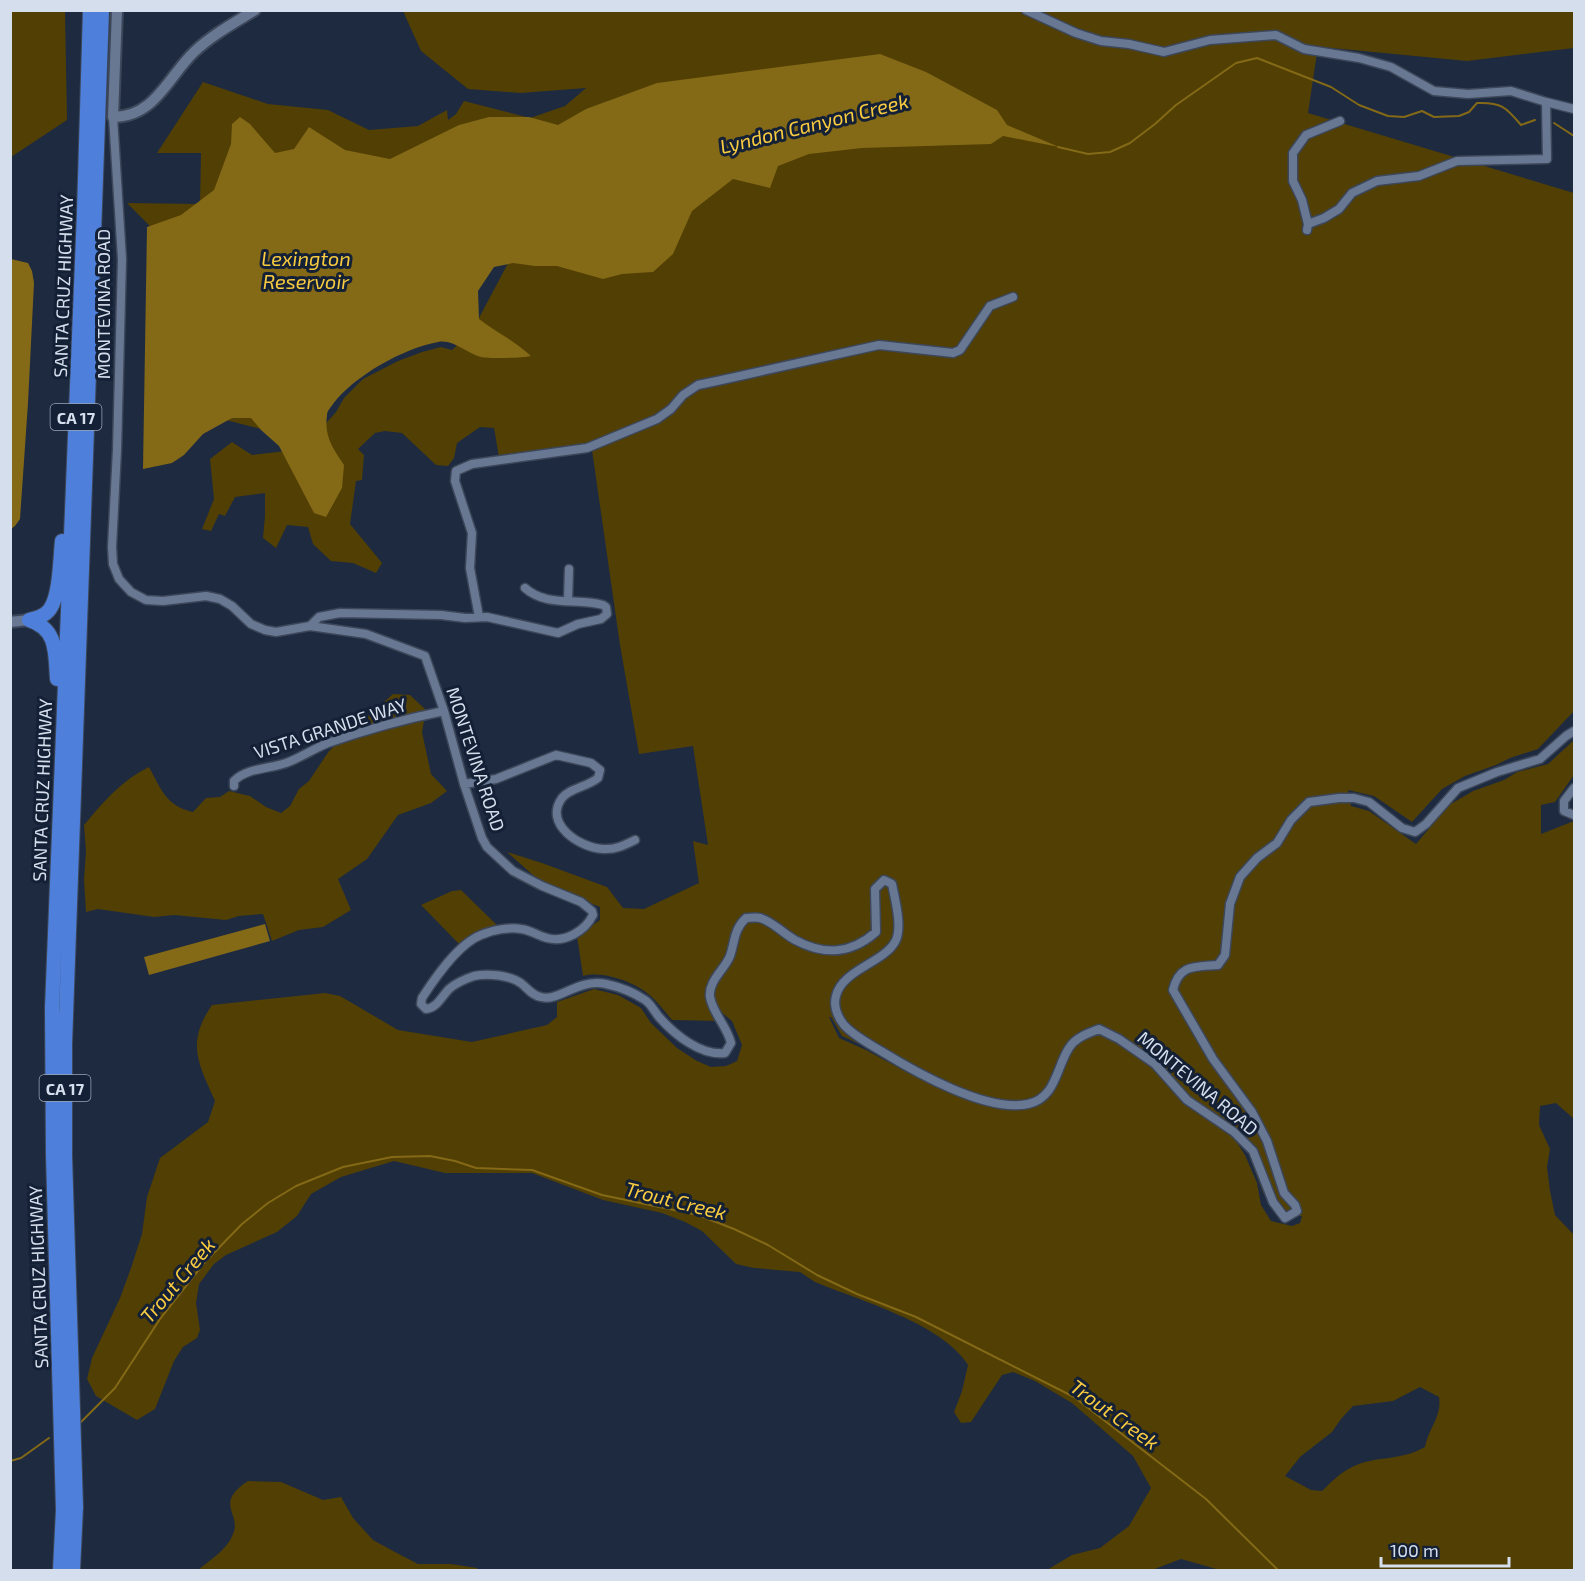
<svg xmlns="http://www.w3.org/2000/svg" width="1585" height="1581" font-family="'Exo 2',sans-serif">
<rect width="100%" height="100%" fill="#1d2a40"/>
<path fill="#513f04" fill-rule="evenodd" d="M11,10L65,11L67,120L11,157Z
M403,11H1574V48L1467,61L1321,47V52L1317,53L1308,113L1574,193V711L1538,749L1510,758L1496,765L1465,776L1442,789L1412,822L1374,796L1348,790L1351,806L1369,811L1416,844L1449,805L1473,791L1504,780L1517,772L1548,764L1574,740V775L1555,802L1541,805V834L1574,821V1119L1556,1103L1540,1106L1539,1125L1550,1149L1547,1167L1550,1191L1555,1215L1574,1235V1570H1220L1181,1559L1152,1570H1047L1072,1555L1100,1548L1129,1526L1151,1488L1133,1456L1072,1403L1035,1381L1013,1372L1002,1375L971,1422L961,1423L954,1412L962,1391L968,1365C942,1323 860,1301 815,1282L800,1272L754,1268L736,1264L702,1231L685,1222L662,1213L603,1200L532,1173H445L394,1161L341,1177L311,1194L297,1216L277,1232L226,1255L214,1264L199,1284L196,1303L200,1330L197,1338L183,1347L174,1361L155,1409L137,1420L96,1396L87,1379L92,1358L120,1298L131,1268L142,1234L147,1197L160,1158L208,1122L215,1101C198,1063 186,1043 212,1005L325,993L340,996L398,1030L472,1042L547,1025L557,1017V1002L594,989L618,995L641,1008L651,1023L677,1048L697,1061L711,1067L726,1066L737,1061L742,1045L732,1021L720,1011L722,1021L672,1020C666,1013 660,1005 653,998C638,983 603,970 583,976L577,936L600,920V907L543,884L507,852L542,863L607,887L623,908L644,909L699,883L693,841L708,845L693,746L639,754L620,645L592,450L499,457L494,428L480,427L457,443L454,458L448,466L436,465L402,433L385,431L375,433L358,449L364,455L362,480L356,481L350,524L382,563L376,573L353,563L331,561L313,544L308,527L287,525L276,548L263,538L265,516V493L235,497L225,516L219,514L211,531L202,529L214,499L210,459L232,442L252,455L303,449L336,412L344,398L363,379L398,361L422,352L441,347L452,350L472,331L515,250L556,215L321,395L296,438L226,420L275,352L127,203L200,204L201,153H157L203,82L268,104L328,110L369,130L418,126L447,110L448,120L456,114L464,101L530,118L565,106L586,88L521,93L468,89L421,51ZM829,1017H831L842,1036L868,1048L910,1074L866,1050L839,1038ZM1236,1141L1248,1152L1263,1192L1277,1216H1302L1300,1223L1292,1226L1271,1221L1261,1205L1257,1183L1245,1155ZM1420,1387L1439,1397C1442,1417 1429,1427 1425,1447C1398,1462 1376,1455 1352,1467C1340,1473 1331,1482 1322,1491L1311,1490L1285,1476L1300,1457L1332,1432L1341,1419L1353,1406L1393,1401Z
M393,694L410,695L426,710L422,732L431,774L447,791L431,803L398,815L367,859L338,879L351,910L323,927L299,930L272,941L263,914L239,916L226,920L174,915L154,917L98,909L86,912L84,880L86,851L84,825C103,802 122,780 149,767C161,789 166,806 193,812L206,798L220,797L229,791L250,796L266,807L281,813L290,806L299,789L309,781L329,751Z
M461,890L503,931L461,946L421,905L452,891Z
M248,1481L281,1482L323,1500L341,1497L353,1518L373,1540L395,1552L418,1564H451L477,1568L478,1570H198C211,1559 227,1550 233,1534C242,1513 213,1504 248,1481Z"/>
<path fill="#846916" d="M880,54L926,72L997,110L1007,125L1059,147L1003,136L991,144L862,148L809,154L778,166L770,188L733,179L692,211L673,254L653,272L622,274L603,279L557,266H535L513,263L494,267L478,291L479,319C496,332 515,341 531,356C521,358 490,359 481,357C467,354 454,339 438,342C404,348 354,376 333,404C331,407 327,411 327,415C324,437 333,448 344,465L342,488L326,517L314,513L279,446L261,430L251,418H232L203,434L184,455L172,463L143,469L147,227L181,215L214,190L231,144L232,124L240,117L250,124L275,153L294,149L309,127L345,150L390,159L459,125L489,117H529L558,125L586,109L657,83Z
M11,259L28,263L32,271L34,283L28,403L20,519L15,526L11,529Z
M265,924L270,941L149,975L144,957Z"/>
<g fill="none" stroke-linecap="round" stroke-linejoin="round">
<path stroke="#846916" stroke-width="2" d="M1554,123L1574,136
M1058,147L1088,154L1110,152L1130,143L1155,124L1176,105L1236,63L1257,58L1331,87L1359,105L1388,116L1404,117L1422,111L1434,117L1459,116L1469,112L1477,103C1501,102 1506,107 1521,125L1535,120
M81,1422L115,1388L160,1319L205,1262L242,1224L268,1203L296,1186L343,1167L392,1157L430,1156L455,1161L476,1168L532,1170L602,1195L698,1215L734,1229L768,1245L817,1275L857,1294L916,1317L1074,1397L1206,1499L1278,1570
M10,1461L21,1458L49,1438"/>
<defs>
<path id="minor" d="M1026,10L1076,33L1101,41L1129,44L1164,52L1210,40L1276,35L1304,49L1359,58L1391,67L1434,91L1468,94L1511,91L1546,102L1574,109
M113,117L122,259L117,450L112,547L113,564L119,579L131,592L146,600L163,601L206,596L220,599L232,606L251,624L265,630L276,632L310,626L366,634L425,656L444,711L464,784L482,838L487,847L513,871L542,886L581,902L592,911L593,915C585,931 565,943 547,938C538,936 531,930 521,929C509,927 492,930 481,935C458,944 435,978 422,998L421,1004L426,1009C437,1008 442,996 449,989C456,983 465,979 474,976C487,973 511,975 522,984C528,989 533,996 541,997C559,1002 578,978 606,984C620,987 633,992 645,1000C651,1004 654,1011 659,1017C675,1035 701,1056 725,1053L731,1043C727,1026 713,1014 710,997C708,981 725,969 730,956C735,941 734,929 746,918C750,918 756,917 760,918C772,921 784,934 795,940C825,956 851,954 876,932L875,889L884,880L892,884C895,899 903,929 895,942C883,963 842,970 836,996C833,1007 837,1016 844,1025C853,1035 869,1044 881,1051C915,1072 987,1113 1028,1104C1056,1098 1056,1068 1069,1048C1075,1038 1088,1033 1099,1029L1119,1039L1155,1064L1187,1100L1234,1132L1253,1151L1273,1202L1285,1218L1297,1211L1295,1205L1284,1193L1267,1141L1252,1112L1213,1059L1173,990C1179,964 1195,967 1218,965L1225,955L1230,904L1240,877L1257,858L1277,843L1291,820L1309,802L1339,798H1354L1369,802L1402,828L1415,832L1426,824L1458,788L1497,772L1540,759L1566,736L1574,731
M1308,224L1302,200L1293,181V153L1306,135L1340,121
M1307,230L1308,224L1324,218L1339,209L1352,193L1377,181L1419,176L1457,161L1547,159L1546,102
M568,600L569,569
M479,617L470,568L472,533L455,481L456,471L472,464L587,448L657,419L671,409L683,395L698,385L717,381L879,345L953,353L960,350L990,306L1013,297
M310,626L319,617L340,613L441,615L465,618L487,617L558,633L578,624L601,619L607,614L606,607L603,605C577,598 546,607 525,588
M464,784L496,779L556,755L591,763L600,770L598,778C587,787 570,788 562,798C543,824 580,848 603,849C615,850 625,845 635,840
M234,786V781C246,768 269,769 286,763C300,758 313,749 328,743C365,730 405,719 444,711
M1574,788L1564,801V811L1574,815"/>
<path id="tertiary" d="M117,10L113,117C155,117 168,77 194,52C212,35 234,23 255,10
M10,622L29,620"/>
<path id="trunk" d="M29,620C37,618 45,616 50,609C60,595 60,559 62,541
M29,620C58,629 55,653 57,679
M60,1570L63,1510L53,1155L52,1008L84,212L90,10
M73,1570L76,1507L65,1156V1044L102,10"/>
</defs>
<use href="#minor" stroke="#3d475a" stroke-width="11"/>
<use href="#tertiary" stroke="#3d475a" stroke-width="14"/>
<use href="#trunk" stroke="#3d475a" stroke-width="16"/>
<use href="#minor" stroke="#697892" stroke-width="8"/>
<use href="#tertiary" stroke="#697892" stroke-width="10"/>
<use href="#trunk" stroke="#4e80db" stroke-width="14"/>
</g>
<g text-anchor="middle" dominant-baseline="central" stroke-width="6" stroke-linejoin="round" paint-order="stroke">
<g fill="#142035" stroke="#9ba5b6" stroke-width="1.5">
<rect x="50.5" y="404" width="51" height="26" rx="4.5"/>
<rect x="39.5" y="1075" width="51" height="26" rx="4.5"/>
</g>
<g font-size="16" font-weight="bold" fill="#d5deed">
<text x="76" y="417">CA 17</text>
<text x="65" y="1088">CA 17</text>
</g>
<g font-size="18" fill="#d5deed" stroke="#142035">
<text transform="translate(63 286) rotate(-88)">SANTA CRUZ HIGHWAY</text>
<text transform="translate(103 304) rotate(-90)">MONTEVINA ROAD</text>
<text transform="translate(330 728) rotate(-18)">VISTA GRANDE WAY</text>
<text transform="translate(476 759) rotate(72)">MONTEVINA ROAD</text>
<text transform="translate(42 790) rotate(-88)">SANTA CRUZ HIGHWAY</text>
<text transform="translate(1198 1083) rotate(40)">MONTEVINA ROAD</text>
<text transform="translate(38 1277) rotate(-92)">SANTA CRUZ HIGHWAY</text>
</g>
<g font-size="20" font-style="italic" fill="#f9cb40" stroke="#142035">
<text transform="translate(814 123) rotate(-14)">Lyndon Canyon Creek</text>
<text x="306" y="258">Lexington<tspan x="306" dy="23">Reservoir</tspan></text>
<text transform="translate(676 1200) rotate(14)">Trout Creek</text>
<text transform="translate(177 1280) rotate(-50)">Trout Creek</text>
<text transform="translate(1115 1414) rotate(36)">Trout Creek</text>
</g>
</g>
<rect width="1585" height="1581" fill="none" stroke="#d5deed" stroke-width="24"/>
<path d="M1381 1557v9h128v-9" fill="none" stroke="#d5deed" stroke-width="3"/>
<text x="1390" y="1557" font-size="18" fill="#d5deed" stroke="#142035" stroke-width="4.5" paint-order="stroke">100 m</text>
</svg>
